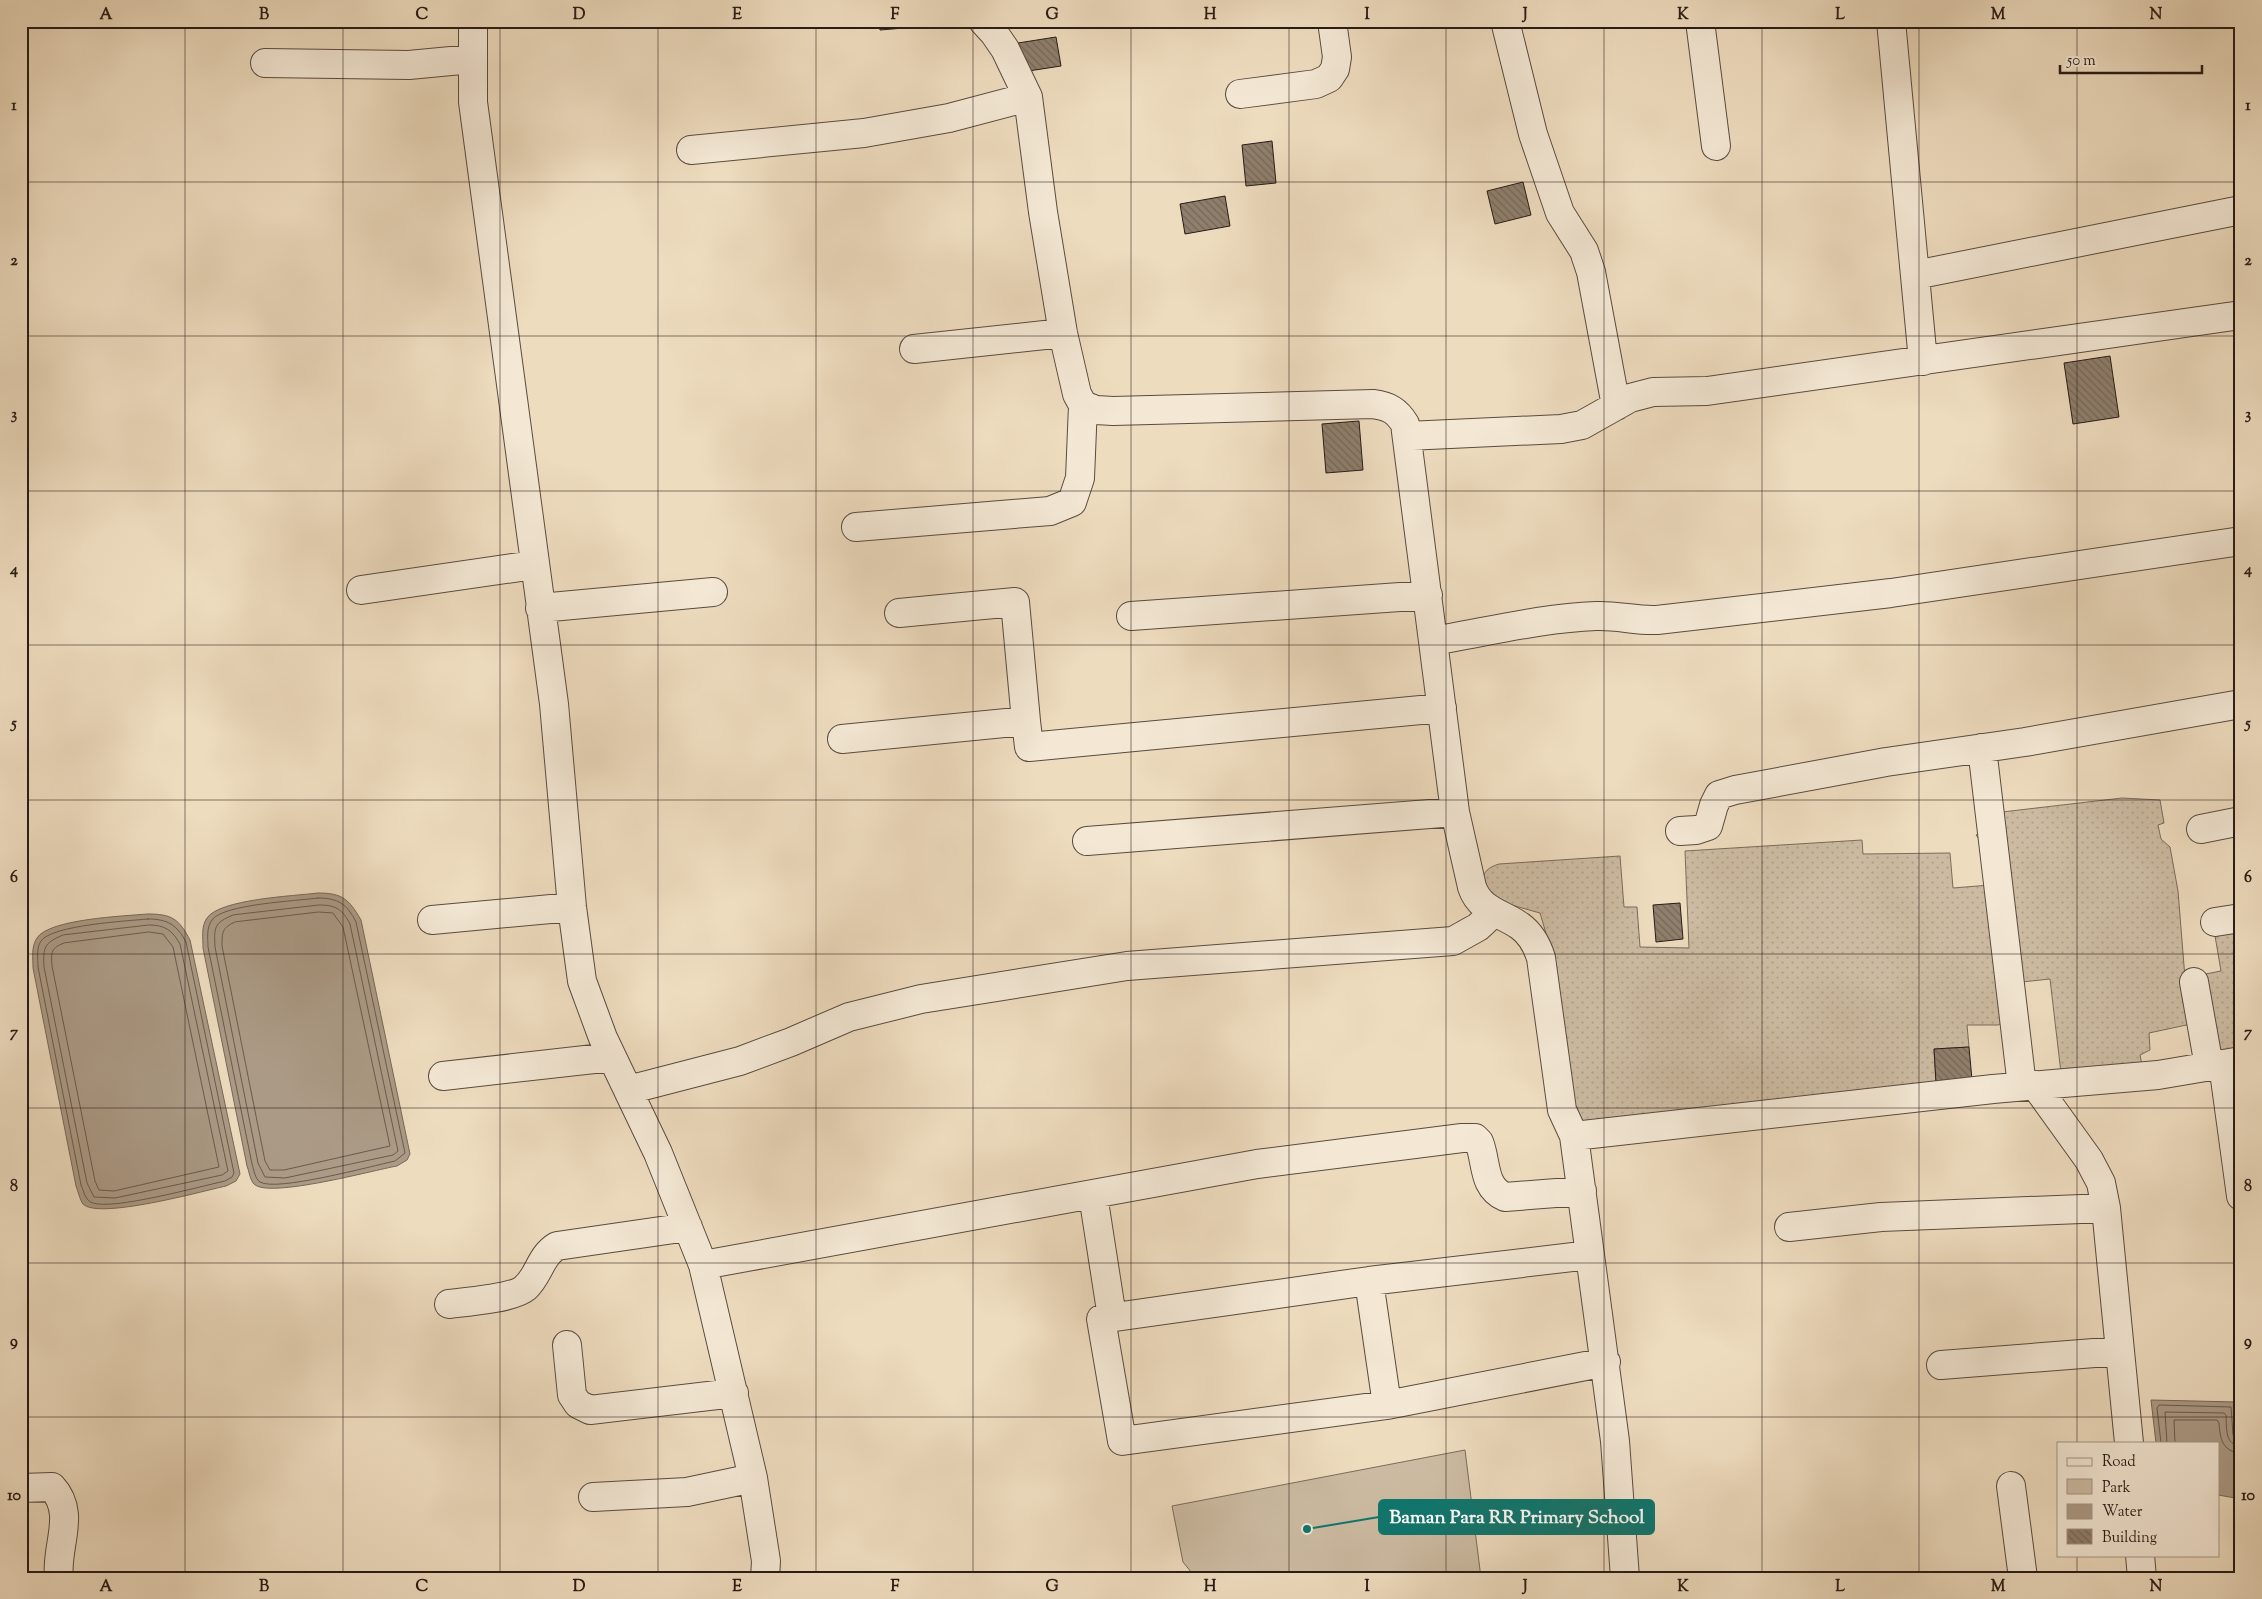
<svg xmlns="http://www.w3.org/2000/svg" width="2262" height="1599" font-family="'Sorts Mill Goudy',serif">
<defs>
<pattern id="green-dots" width="8" height="8" patternUnits="userSpaceOnUse" patternTransform="scale(1.25)"><rect width="8" height="8" fill="#ccbba2"/><path d="M2 2h.1M6 6h.1" fill="none" stroke="#afa08b" stroke-width="1.8" stroke-linecap="round"/></pattern>
<pattern id="building-back-hatch" width="6" height="6" patternUnits="userSpaceOnUse" patternTransform="scale(1.25)"><rect width="6" height="6" fill="#8f7f6d"/><path d="M-1 5l2 2M0 0l6 6M5-1l2 2" fill="none" stroke="#756758"/></pattern>
</defs>
<rect width="100%" height="100%" fill="#eedcbf"/>
<filter id="stains"><feTurbulence type="fractalNoise" baseFrequency=".004" numOctaves="4"/><feColorMatrix values="0 0 0 0 .2 0 0 0 0 .09 0 0 0 0 .02 0 0 0 .5 -.17"/></filter>
<radialGradient id="worn" r=".72"><stop offset=".6" stop-color="#630" stop-opacity="0"/><stop offset="1" stop-color="#630" stop-opacity=".3"/></radialGradient>
<path fill="url(#green-dots)" stroke="#7a6b5c" d="M2122,798L2160,800L2164,823L2158,825L2161,839L2170,847L2178,891L2185,978L2221,971L2214,930L2241,925V1056L2198,1061L2191,1024L2149,1033L2150,1050L2140,1055L2143,1070L2061,1073L2050,979L2012,983L2017,1015L1998,1025H1967L1969,1047L1934,1049L1936,1083L1581,1129L1575,1115L1555,964L1540,913L1490,899C1482,882 1477,871 1499,864L1620,856L1624,907H1637L1640,947L1689,948L1685,851L1862,840L1863,854L1950,853L1953,888L1990,885L1987,850L1976,835L1984,831L1985,814Z"/>
<path fill="#ccbba2" stroke="#7a6b5c" d="M1465,1450L1481,1578H1196L1183,1562L1172,1506Z"/>
<path fill="#ab9a85" stroke="#776758" d="M318,893C342,893 349,899 361,920L410,1154L407,1160L397,1166C374,1170 268,1199 254,1184C250,1180 249,1171 247,1166L203,948C203,938 201,926 207,918C220,899 294,896 318,893Z
M148,914C172,914 179,919 190,940L240,1174L236,1181L226,1186C203,1191 98,1220 83,1204C80,1200 78,1191 76,1186L33,968C33,958 31,947 37,938C49,919 124,916 148,914Z
M2151,1400L2237,1402L2241,1499L2218,1495V1443H2156Z"/>
<g fill="none" stroke-linecap="round" stroke-linejoin="round">
<path stroke="#6a5a4d" stroke-width="1" d="M318,898C338,898 347,904 356,922L405,1153L395,1161C372,1166 276,1192 260,1182C255,1179 254,1170 252,1164L208,947C208,939 206,928 212,920C223,904 297,901 318,898Z
M319,905C336,905 342,909 350,924L398,1151L393,1155L285,1178L265,1177L258,1163L215,947C214,927 214,923 233,915Z
M319,912L333,913L343,927L390,1146L284,1170H270L265,1161L222,946C222,932 222,928 235,922Z
M148,919C168,919 177,925 186,942L234,1173L232,1177L225,1181C198,1187 114,1210 93,1203C85,1201 84,1191 81,1185L38,967C38,959 36,948 41,941C52,925 127,921 148,919Z
M149,925C165,925 172,930 180,944L228,1171L222,1175L115,1198L94,1197L87,1183L44,967C43,947 44,943 63,935Z
M149,932L163,934L173,947L219,1167L114,1191L99,1190L95,1181L52,966C51,952 51,948 64,943Z
M2161,1443L2157,1408L2159,1405L2231,1407L2233,1435L2236,1439L2241,1440
M2167,1443L2165,1412L2224,1413L2226,1415C2227,1428 2224,1445 2241,1446
M2175,1443L2174,1420H2217L2219,1423C2220,1438 2222,1452 2241,1453"/>
</g>
<path fill="url(#building-back-hatch)" stroke="#281b15" d="M879,21H928V26L880,30Z
M1056,37L1061,66L1022,72L1018,43Z
M1272,141L1276,183L1246,186L1242,145Z
M1523,182L1531,215L1495,224L1487,191Z
M1225,196L1230,226L1185,234L1180,204Z
M2110,356L2119,417L2073,424L2064,363Z
M1359,421L1363,470L1326,473L1322,424Z
M2236,774H2241V804H2240Z
M1680,903L1683,939L1656,942L1653,905Z
M1969,1047L1972,1080L1936,1083L1934,1049Z"/>
<g fill="none" stroke-linecap="round" stroke-linejoin="round">
<defs>
<path id="minor" d="M473,21V102L554,704L572,907L582,981L603,1038L658,1153L703,1265L753,1478L766,1561L765,1578
M983,21L994,33L1005,49L1028,97L1043,212L1063,333L1077,394L1083,405L1096,410L1113,411L1373,404C1389,406 1397,411 1405,424L1455,812L1472,887C1480,911 1502,913 1520,926C1531,934 1537,945 1541,958L1562,1110L1574,1136L1615,1441L1625,1578
M1505,21L1533,134L1560,213L1584,251L1591,272L1616,406
M1700,21L1716,146
M1891,21L1923,361
M265,63L409,65L472,59
M1240,94L1316,84L1329,78L1335,69L1337,57L1332,21
M691,150L864,133L949,118L1028,97
M1915,275L2241,210
M914,349L1063,333
M1407,436L1561,429L1582,425L1630,398L1653,392L1707,391L2241,315
M856,527L1050,511L1072,502L1080,478L1083,405
M361,590L534,565
M540,608L713,592
M899,613L1015,602L1026,721
M1131,616L1428,595
M1433,641C1487,632 1542,618 1596,616C1617,615 1636,621 1657,620L1891,593L2241,541
M842,739L1026,721L1029,747L1442,708
M1982,748L2022,1086
M2201,829L2241,821
M1680,831L1696,830L1708,826L1714,805L1719,795L1735,790L1886,762L2025,742L2241,704
M1087,841L1455,812
M432,920L572,907
M2215,922L2241,918
M2194,982L2209,1066
M2223,1064L2241,1196
M443,1076L612,1057
M2035,1085L2089,1160L2101,1183L2106,1208L2129,1443
M628,1090L740,1061L791,1042L849,1017L921,999L1127,966L1453,941L1478,927L1493,913
M1574,1136L1993,1089L2158,1075L2241,1061
M1093,1195L1112,1317
M1789,1227L1881,1217L2106,1208
M1590,1255L1369,1281L1101,1319L1122,1441L1387,1405L1606,1362
M703,1265L1257,1164L1462,1138H1475L1479,1142C1487,1161 1482,1187 1505,1197L1582,1191
M1369,1281L1387,1405
M449,1304C466,1302 514,1298 525,1288C539,1276 540,1256 557,1246L688,1227
M567,1345L572,1395L578,1404L590,1410L734,1393
M1941,1365L2120,1351
M2011,1486L2023,1578
M21,1488L52,1487C77,1514 55,1546 59,1578
M593,1497L687,1492L753,1478
M2140,1555L2142,1578"/>
</defs>
<use href="#minor" stroke="#5a4b40" stroke-width="30"/>
<use href="#minor" stroke="#f4e8d5" stroke-width="28"/>
</g>
<path fill="none" stroke="#281b15" stroke-width="1" stroke-opacity="0.55" d="M185,21V1578M343,21V1578M500,21V1578M658,21V1578M816,21V1578M973,21V1578M1131,21V1578M1289,21V1578M1446,21V1578M1604,21V1578M1762,21V1578M1919,21V1578M2077,21V1443M21,182H2241M21,336H2241M21,491H2241M21,645H2241M21,800H2241M21,954H2241M21,1108H2241M21,1263H2241M21,1417H2241M2077,1555V1578"/>
<path fill="none" stroke="#0f766e" stroke-width="2" d="M1307 1529L1379 1517"/>
<circle fill="#0f766e" stroke="#f4e8d5" stroke-width="2" cx="1307" cy="1529" r="5"/>
<rect fill="#0f766e" stroke="#0f766e" stroke-width="2" x="1379" y="1500" width="275" height="34" rx="5"/>
<g font-size="19" text-anchor="middle" font-weight="bold" fill="#fff">
<text x="1517" y="1523">Baman Para RR Primary School</text>
</g>
<rect width="2262" height="1599" fill="none" stroke="#eedcbf" stroke-width="55"/>
<rect x="2057" y="1442" width="162" height="115" fill="#f4e8d5" stroke="#a29688"/>
<rect x="2067" y="1458" width="25" height="8" fill="#f4e8d5" stroke="#a29688"/>
<text x="2102" y="1466" font-size="15" fill="#281b15">Road</text>
<rect x="2067" y="1479" width="25" height="15" fill="#ccbba2" stroke="#a29688"/>
<text x="2102" y="1492" font-size="15" fill="#281b15">Park</text>
<rect x="2067" y="1504" width="25" height="15" fill="#ab9a85" stroke="#a29688"/>
<text x="2102" y="1516" font-size="15" fill="#281b15">Water</text>
<rect x="2067" y="1529" width="25" height="15" fill="url(#building-back-hatch)" stroke="#a29688"/>
<text x="2102" y="1542" font-size="15" fill="#281b15">Building</text>
<path d="M2060 65v8h142v-8" fill="none" stroke="#281b15" stroke-width="2.5"/>
<text x="2067" y="65" font-size="15" fill="#281b15" stroke="#f4e8d5" stroke-width="4" paint-order="stroke">50 m</text>
<rect x="28" y="28" width="2206" height="1544" fill="none" stroke="#281b15" stroke-width="2"/>
<g font-size="16" text-anchor="middle" font-weight="bold" fill="#281b15">
<text x="106" y="19">A</text>
<text x="264" y="19">B</text>
<text x="422" y="19">C</text>
<text x="579" y="19">D</text>
<text x="737" y="19">E</text>
<text x="895" y="19">F</text>
<text x="1052" y="19">G</text>
<text x="1210" y="19">H</text>
<text x="1367" y="19">I</text>
<text x="1525" y="19">J</text>
<text x="1683" y="19">K</text>
<text x="1840" y="19">L</text>
<text x="1998" y="19">M</text>
<text x="2156" y="19">N</text>
<text x="14" y="110">1</text>
<text x="2248" y="110">1</text>
<text x="14" y="265">2</text>
<text x="2248" y="265">2</text>
<text x="14" y="419">3</text>
<text x="2248" y="419">3</text>
<text x="14" y="574">4</text>
<text x="2248" y="574">4</text>
<text x="14" y="728">5</text>
<text x="2248" y="728">5</text>
<text x="14" y="882">6</text>
<text x="2248" y="882">6</text>
<text x="14" y="1037">7</text>
<text x="2248" y="1037">7</text>
<text x="14" y="1191">8</text>
<text x="2248" y="1191">8</text>
<text x="14" y="1346">9</text>
<text x="2248" y="1346">9</text>
<text x="14" y="1500">10</text>
<text x="2248" y="1500">10</text>
<text x="106" y="1591">A</text>
<text x="264" y="1591">B</text>
<text x="422" y="1591">C</text>
<text x="579" y="1591">D</text>
<text x="737" y="1591">E</text>
<text x="895" y="1591">F</text>
<text x="1052" y="1591">G</text>
<text x="1210" y="1591">H</text>
<text x="1367" y="1591">I</text>
<text x="1525" y="1591">J</text>
<text x="1683" y="1591">K</text>
<text x="1840" y="1591">L</text>
<text x="1998" y="1591">M</text>
<text x="2156" y="1591">N</text>
</g>
<rect width="100%" height="100%" filter="url(#stains)"/>
<rect width="100%" height="100%" fill="url(#worn)"/>
</svg>
